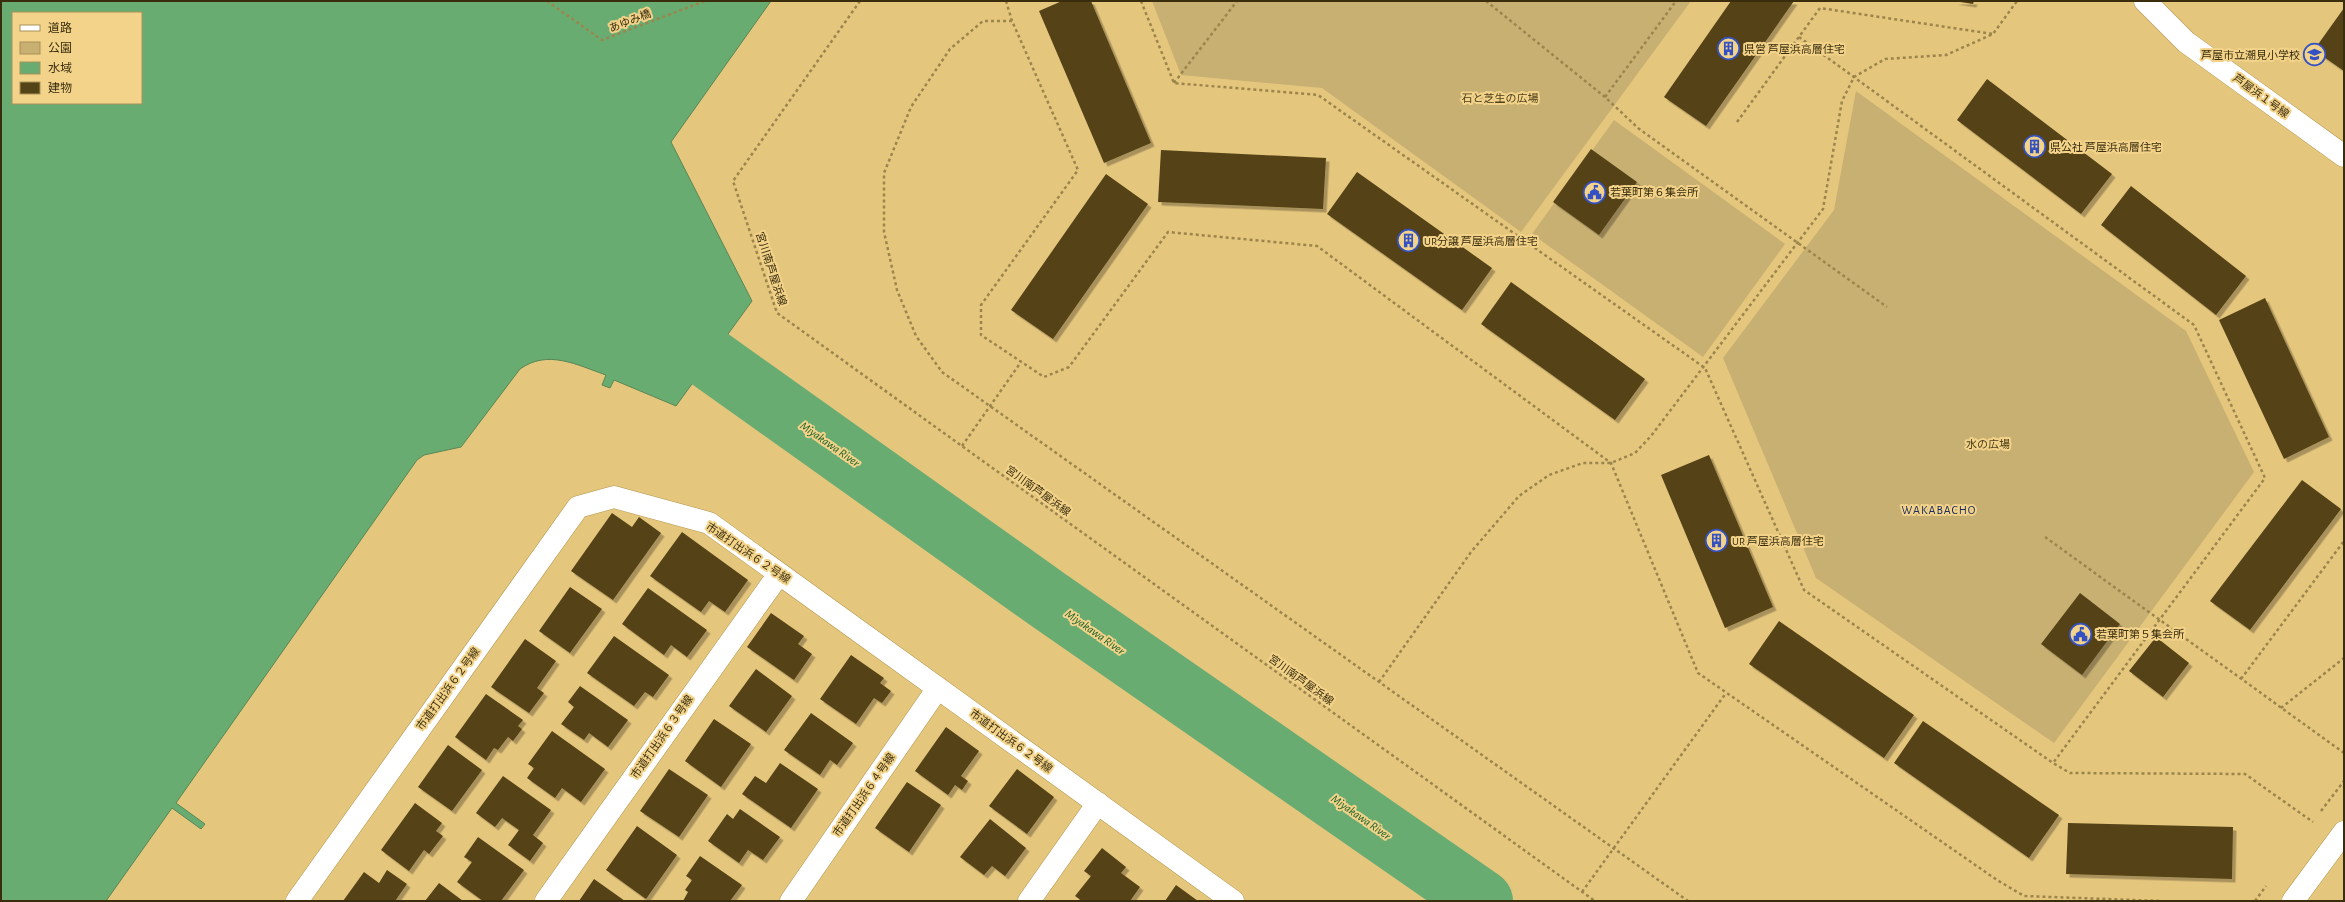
<svg xmlns="http://www.w3.org/2000/svg" width="2345" height="902" font-family="'Alegreya Sans','Noto Sans JP',sans-serif">
<defs>
<filter id="shadow"><feDropShadow dx="3.5" dy="3.5" stdDeviation="0" flood-color="#0004"/></filter>
</defs>
<rect width="100%" height="100%" fill="#e5c67d"/>
<path fill="#c8af72" d="M1152,1H1691L1521,232L1322,88L1181,75Z
M1856,91L2186,331L2254,472L2054,743L1816,578L1723,358L1834,210Z
M1614,120L1785,244L1703,357L1532,234Z"/>
<path fill="#69ac72" stroke="#5b8654" fill-rule="evenodd" d="M1,1H771L671,142L752,301L676,406L614,380L610,388L602,385L606,375C577,365 548,349 520,369L461,447L424,455L417,460L176,803L205,824L201,829L172,808L106,901H1ZM13,13H141V103H13Z"/>
<g fill="none" stroke-linecap="round" stroke-linejoin="round">
<path stroke="#69ac72" stroke-width="62" d="M710,359L1047,599L1482,901"/>
</g>
<path fill="#544317" filter="url(#shadow)" d="M1062,1H1091L1151,143L1104,163L1039,11Z
M1731,1H1794L1706,126L1664,97Z
M1954,1H1974L1973,4Z
M2344,8V71L2314,50Z
M1987,79L2112,174L2081,214L1957,120Z
M1591,149L1637,182L1599,235L1553,202Z
M1161,150L1326,158L1323,209L1158,202Z
M1357,172L1492,268L1462,310L1327,214Z
M1106,174L1148,204L1053,339L1011,310Z
M2131,186L2246,276L2216,315L2101,225Z
M1511,282L1645,379L1615,420L1481,324Z
M2265,298L2329,437L2284,459L2219,320Z
M1709,455L1773,607L1725,628L1661,475Z
M2302,480L2341,509L2250,630L2210,601Z
M612,513L632,527L639,517L661,533L613,600L571,571Z
M682,532L748,580L725,612L709,601L701,612L650,576Z
M570,587L602,609L570,653L539,631Z
M648,588L707,630L687,657L671,645L664,655L622,624Z
M2080,593L2120,624L2082,675L2041,644Z
M771,613L804,636L798,644L812,654L794,680L747,647Z
M1779,621L1914,715L1884,758L1749,664Z
M614,636L669,675L653,697L645,692L634,706L587,673Z
M2156,637L2189,663L2163,697L2129,671Z
M525,639L556,661L537,688L544,693L529,713L491,687Z
M851,655L884,678L880,683L891,691L882,703L874,698L856,724L820,699Z
M756,669L792,696L766,732L729,706Z
M580,686L628,720L608,747L589,733L584,740L561,724L574,707L568,702Z
M486,694L523,720L518,726L522,729L513,741L508,737L498,750L494,748L486,760L455,737Z
M811,713L853,743L837,765L830,760L820,775L784,750Z
M714,719L751,744L721,787L685,761Z
M1923,721L2059,815L2029,858L1894,763Z
M946,727L979,751L961,776L968,781L962,790L955,785L948,795L915,771Z
M552,731L605,769L581,802L562,788L555,798L527,778L534,768L528,764Z
M448,745L482,770L452,811L418,787Z
M780,763L818,789L791,828L742,794L755,776L766,783Z
M669,769L708,795L679,837L640,811Z
M1017,769L1054,797L1027,834L989,806Z
M503,776L551,810L533,835L543,843L530,861L508,845L519,830L502,818L495,827L476,813Z
M907,782L941,805L909,852L875,828Z
M415,803L442,823L436,831L443,836L429,854L424,850L409,871L381,850Z
M740,809L780,837L763,860L748,850L739,863L708,841L727,814L733,819Z
M990,819L1026,848L1005,876L992,866L984,875L960,857Z
M2068,823L2233,827L2232,879L2066,874Z
M637,826L677,855L646,899L606,870Z
M478,837L524,870L501,901H483L457,882L472,862L464,857Z
M1102,848L1126,867L1121,873L1140,887L1130,901H1082L1075,896L1091,876L1084,871Z
M700,856L742,885L730,901H683L688,892L685,890L692,880L686,876Z
M387,870L407,884L395,901H343L364,872L379,883Z
M594,879L625,901H579Z
M439,883L463,901H425Z
M1176,885L1198,901H1165Z"/>
<g fill="none" stroke-linecap="round" stroke-linejoin="round">
<defs>
<path id="minor" d="M2145,1L2186,42L2344,156
M297,901L578,507L614,497L709,523L1233,901
M546,901L779,574
M791,901L938,688
M1029,901L1098,803
M2293,901L2344,832"/>
</defs>
<use href="#minor" stroke="#b2954c" stroke-width="23"/>
<path stroke="#9c854d" stroke-width="2.5" stroke-dasharray="3 3" stroke-linecap="butt" d="M547,1L602,40L705,1
M860,1L733,181L777,313L1595,901
M1006,1L1012,21L1078,170L981,305V335L1044,377L1069,367L1168,232L1317,246L1611,463L1698,673L1997,880L2024,896L2161,901
M1141,1L1174,83L1318,95L1705,368L1804,590L2053,763L2070,773L2245,774L2313,822
M1486,1L1605,97L1638,128L1887,307
M1012,21H983L950,49L911,107L884,173V232L897,290L916,336L942,372L1688,901
M1799,37L2194,325L2265,478L2053,763
M1174,83L1237,1
M1605,97L1676,1
M1737,122L1820,8L1993,34
M962,446L1021,362
M2045,537L2344,753
M2241,679L2344,541
M1379,682L1471,552L1519,496L1549,475L1583,463H1611L1635,453L1651,436L1823,209L1842,101L1854,77L1885,59L1946,55L1993,34L2017,1
M2281,708L2344,658
M2321,811L2344,781
M1582,892L1726,693
M2255,901L2266,886"/>
<use href="#minor" stroke="#fff" stroke-width="22"/>
</g>
<defs>
<symbol id="building-ring" viewBox="-11 -11 22 22"><circle r="9.5" fill="#f2d389" stroke="#3351c2" stroke-width="1.5"/><path d="M-4-6H4V6H1V3H-1V6H-4ZM-2.5-4.3h1.7v1.8h-1.7ZM.8-4.3h1.7v1.8H.8ZM-2.5-1h1.7V.8h-1.7ZM.8-1h1.7V.8H.8Z" fill="#3351c2"/></symbol>
<symbol id="school-ring" viewBox="-11 -11 22 22"><circle r="9.5" fill="#f2d389" stroke="#3351c2" stroke-width="1.5"/><path d="M0-5L7-2L0 1L-7-2ZM-4 1L0 2.5L4 1V4Q0 6-4 4Z" fill="#3351c2"/></symbol>
<symbol id="civic-ring" viewBox="-11 -11 22 22"><circle r="9.5" fill="#f2d389" stroke="#3351c2" stroke-width="1.5"/><path d="M-.6-6.5H3V-4.5H.6V-3L4-1V1h2V6H-6V1h2V-1L-.6-3ZM-1.2 2.5V6h2.4V2.5Z" fill="#3351c2"/></symbol>
</defs>
<g fill-rule="evenodd">
<use href="#building-ring" x="1716" y="36" width="25" height="25"/>
<use href="#school-ring" x="2302" y="42" width="25" height="25"/>
<use href="#building-ring" x="2022" y="134" width="25" height="25"/>
<use href="#civic-ring" x="1582" y="180" width="25" height="25"/>
<use href="#building-ring" x="1396" y="228" width="25" height="25"/>
<use href="#building-ring" x="1704" y="528" width="25" height="25"/>
<use href="#civic-ring" x="2068" y="622" width="25" height="25"/>
</g>
<g text-anchor="middle" dominant-baseline="central" stroke-width="4" stroke-linejoin="round" paint-order="stroke">
<g font-size="11" fill="#3a2d0e" stroke="#f2d389">
<text transform="translate(630 21) rotate(-21)">あゆみ橋</text>
<text transform="translate(2261 96) rotate(36)">芦屋浜１号線</text>
<text transform="translate(771 269) rotate(72)">宮川南芦屋浜線</text>
<text transform="translate(1038 491) rotate(36)">宮川南芦屋浜線</text>
<text transform="translate(748 553) rotate(34)">市道打出浜６２号線</text>
<text transform="translate(1301 680) rotate(36)">宮川南芦屋浜線</text>
<text transform="translate(448 689) rotate(-54)">市道打出浜６２号線</text>
<text transform="translate(662 737) rotate(-55)">市道打出浜６３号線</text>
<text transform="translate(1011 741) rotate(36)">市道打出浜６２号線</text>
<text transform="translate(864 795) rotate(-55)">市道打出浜６４号線</text>
</g>
<g font-size="11" fill="#3a2d0e" stroke="#f2d389" text-anchor="start">
<text x="1744" y="49">県営 芦屋浜高層住宅</text>
<text x="2300" y="55" text-anchor="end">芦屋市立潮見小学校</text>
<text x="2050" y="147">県公社 芦屋浜高層住宅</text>
<text x="1610" y="192">若葉町第６集会所</text>
<text x="1424" y="241">UR分譲 芦屋浜高層住宅</text>
<text x="1732" y="541">UR 芦屋浜高層住宅</text>
<text x="2096" y="634">若葉町第５集会所</text>
</g>
<g font-size="11" fill="#4e401c" stroke="#f2d389">
<text x="1500" y="98">石と芝生の広場</text>
<text x="1988" y="444">水の広場</text>
</g>
<g font-size="12" font-style="italic" fill="#19612a" stroke="#f2d389">
<text transform="translate(830 444) rotate(35)">Miyakawa River</text>
<text transform="translate(1095 632) rotate(35)">Miyakawa River</text>
<text transform="translate(1361 817) rotate(35)">Miyakawa River</text>
</g>
<g font-size="12" letter-spacing="1" fill="#1b2b62" stroke="#f2d389">
<text x="1939" y="510">WAKABACHO</text>
</g>
</g>
<rect width="2345" height="902" fill="none" stroke="#3a2d0e" stroke-width="4"/>
<rect x="12" y="12" width="130" height="92" fill="#f2d389" stroke="#a89158"/>
<rect x="20" y="25" width="20" height="6" fill="#ffffff" stroke="#a89158"/>
<text x="48" y="32" font-size="12" fill="#3a2d0e">道路</text>
<rect x="20" y="42" width="20" height="12" fill="#c8af72" stroke="#a89158"/>
<text x="48" y="52" font-size="12" fill="#3a2d0e">公園</text>
<rect x="20" y="62" width="20" height="12" fill="#69ac72" stroke="#a89158"/>
<text x="48" y="72" font-size="12" fill="#3a2d0e">水域</text>
<rect x="20" y="82" width="20" height="12" fill="#544317" stroke="#a89158"/>
<text x="48" y="92" font-size="12" fill="#3a2d0e">建物</text>
</svg>
